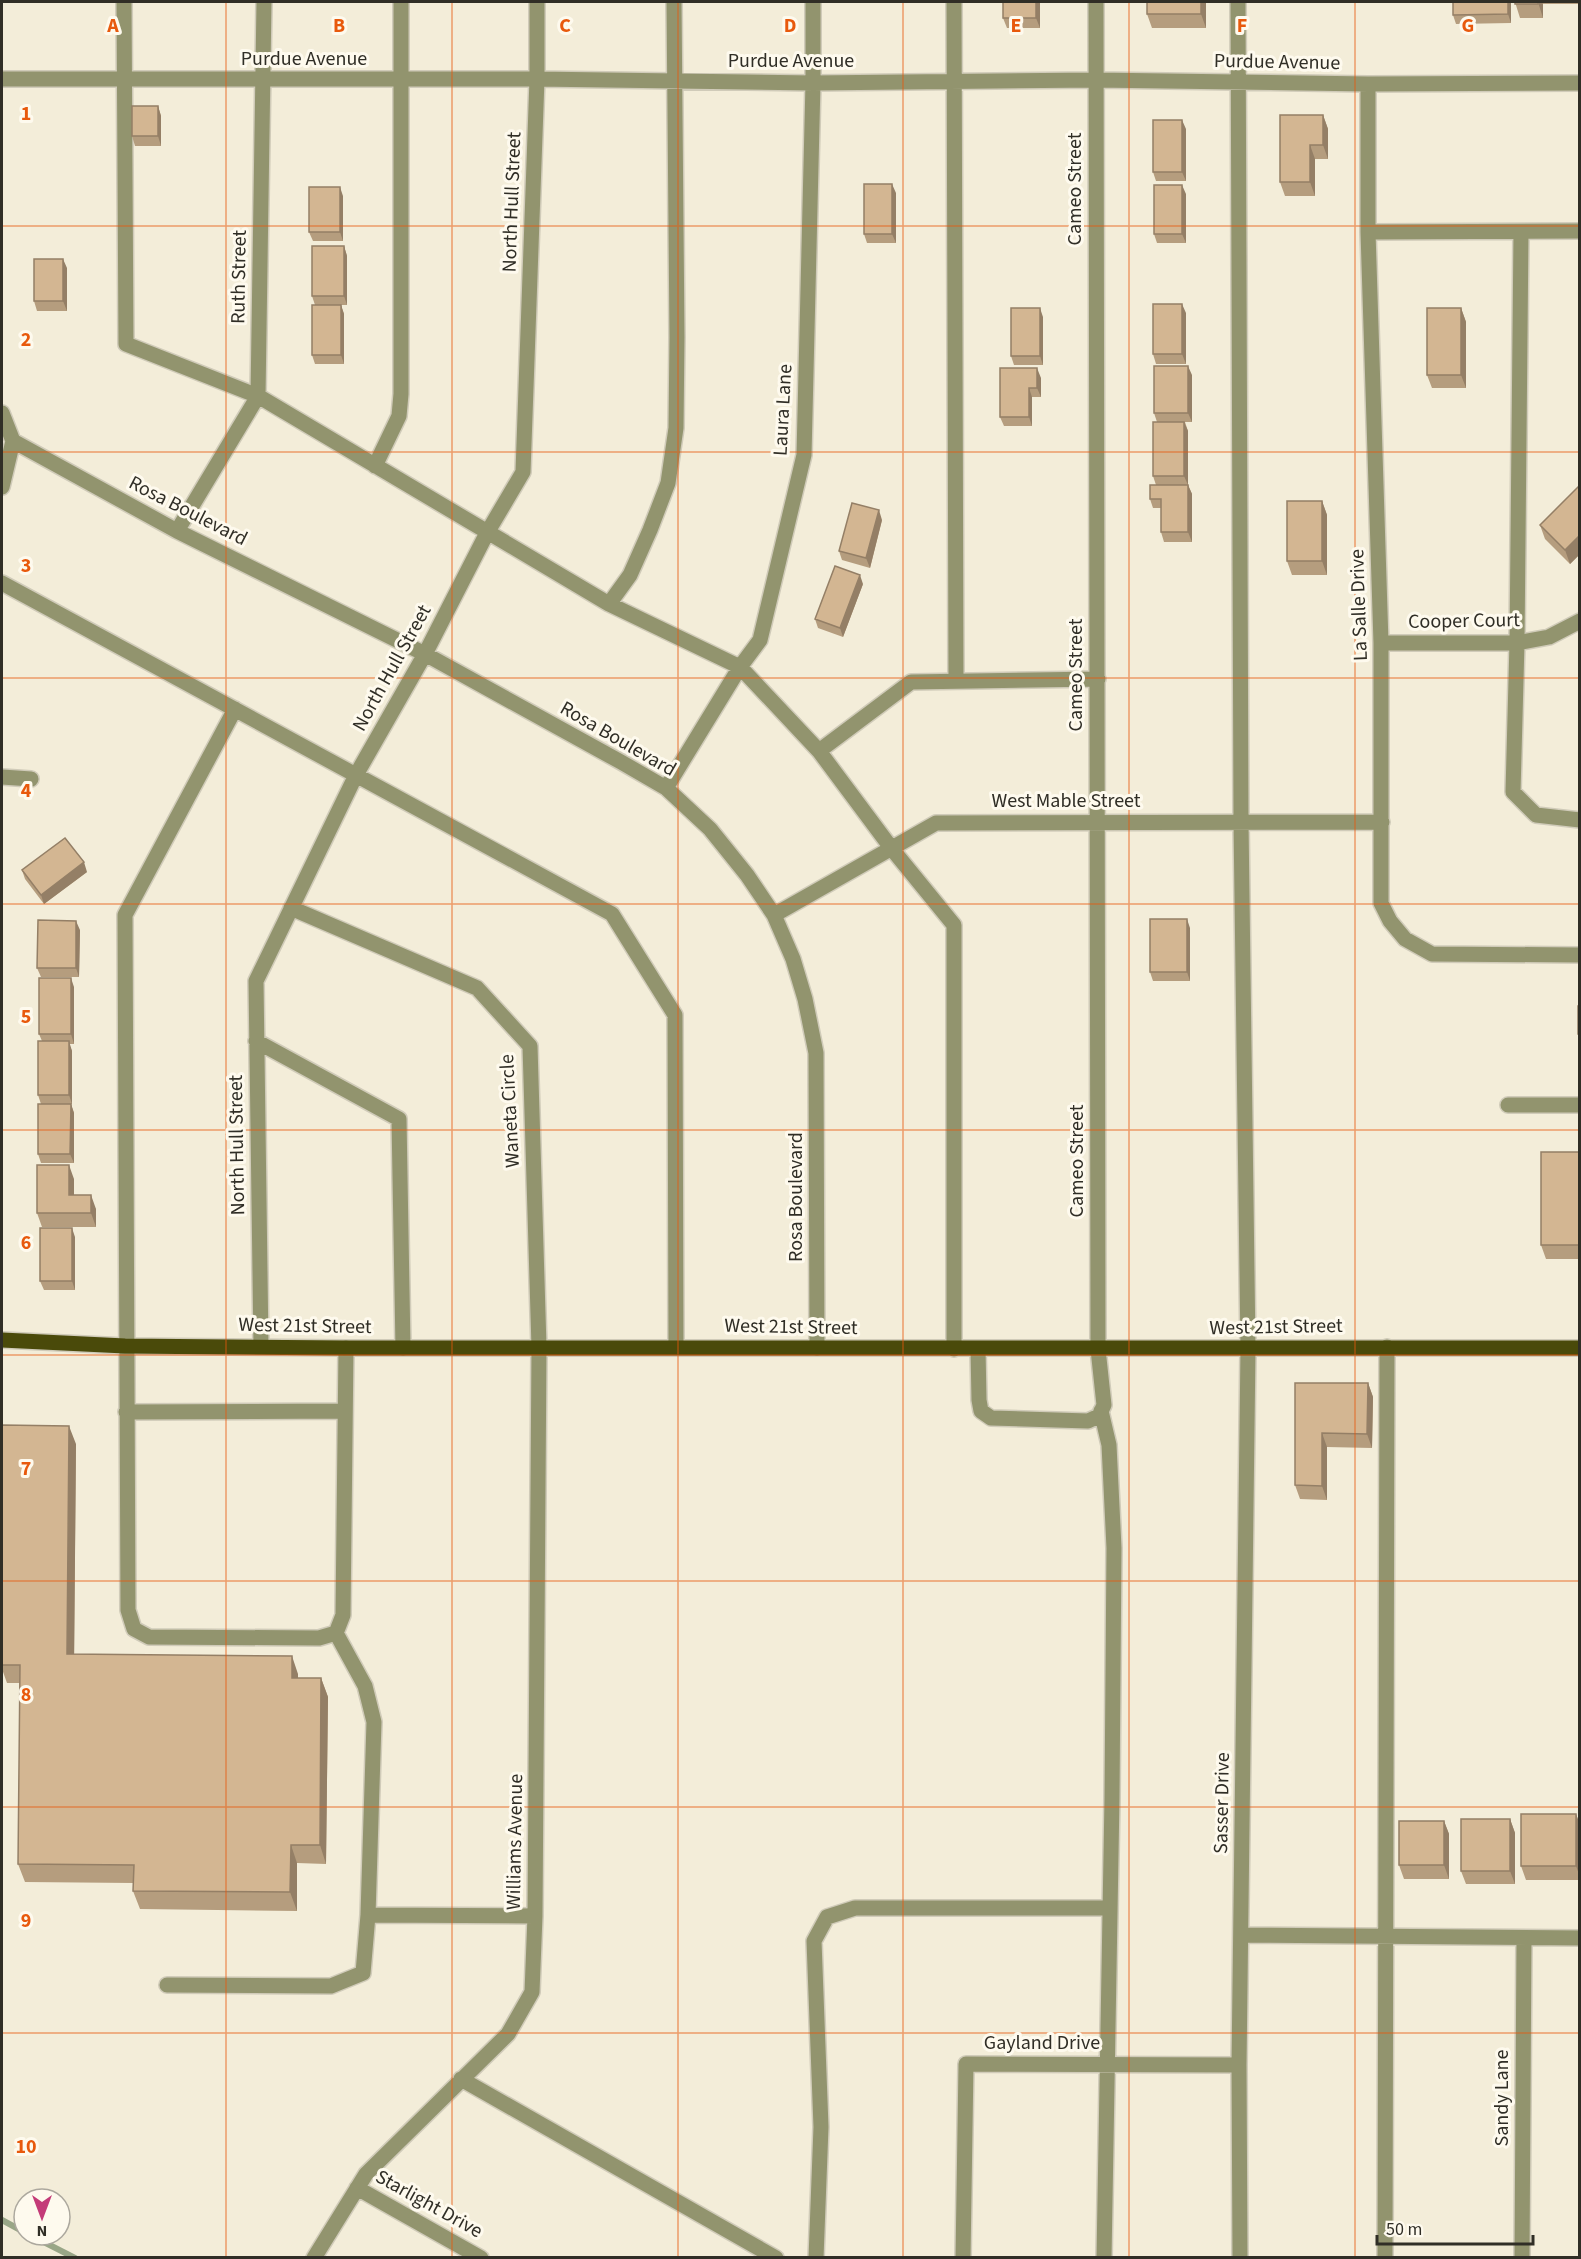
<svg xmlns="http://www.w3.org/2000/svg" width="1581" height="2259" font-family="'Source Sans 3',sans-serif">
<rect width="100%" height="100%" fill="#f3edd9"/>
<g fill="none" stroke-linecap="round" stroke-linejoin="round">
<path stroke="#99a687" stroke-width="6" d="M2,2220L24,2232
M30,2235L75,2258"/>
<defs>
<path id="minor" d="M124,2L126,344L258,396L609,604L740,667L819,751L892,849L954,925V1349
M954,2L956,681
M1238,2L1241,822L1248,1349L1239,2065L1240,2258
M2,79H537L813,83L1096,80L1368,84L1580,83
M1368,84V232L1381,643V903L1390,921L1405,939L1432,954L1580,955
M1368,232L1580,231
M1521,232L1517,643L1513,792L1536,815L1580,820
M2,413L13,441L2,487
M13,441L177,531L425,654L621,762L666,788L710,829L747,875L774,915L793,959L805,999L816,1053L817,1348
M375,466L399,416L401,394V2
M177,531L258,396L264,2
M2,583L612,914L675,1015L676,1346
M609,604L630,575L650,530L668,483L676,428L677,337L674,2
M1381,643H1517L1549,637L1580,621
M235,709L125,915L128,1610L134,1629L149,1637L319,1638L336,1633L343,1615L346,1348
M819,751L911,682L1098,679
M2,777L31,779
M666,788L740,667L760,640L804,455L813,83V2
M291,908L477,988L530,1046L539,1347L535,1916L532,1992L508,2034L366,2174L314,2258
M774,915L936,823L1382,822
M256,1041L399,1119L403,1348
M1508,1105H1580
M261,1346L256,981L356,775L425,654L487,533L523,472L537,79V2
M978,1349L979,1400L981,1411L991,1418L1088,1421L1099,1416L1104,1405L1098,1349L1096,2
M1101,1411L1109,1445L1114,1548L1112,1798L1104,2258
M126,1412L345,1411
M336,1633L365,1686L374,1722L368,1915L535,1916
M1242,1935L1580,1938
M167,1985L331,1986L363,1973L368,1915
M461,2079L776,2258
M357,2188L481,2258
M816,2258L821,2127L814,1941L827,1917L855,1908H1110
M963,2258L966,2064L1239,2065
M1385,2258L1387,1347
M1522,2258L1524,1938"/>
<path id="major" d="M2,1340L125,1346L346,1348H1580"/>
</defs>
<use href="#minor" stroke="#d0cbb9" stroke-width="18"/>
<use href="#major" stroke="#d0cbb9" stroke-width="18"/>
<use href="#minor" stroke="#92946e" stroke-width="15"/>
<use href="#major" stroke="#4a4a0a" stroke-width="15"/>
</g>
<path fill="#b59d7e" d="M1040,2V28H1007L1003,18Z
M1206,2V28H1152L1147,14Z
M1511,2V23L1456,24L1453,15Z
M1515,2H1580V4H1543V18H1520Z
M158,106L161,116V146H135L132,136Z
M1323,115L1328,129V159H1315V196H1285L1280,182Z
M1186,129V181H1156L1153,172Z
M896,193V243H867L864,234Z
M1186,194V243H1157L1154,234Z
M343,196V241H313L309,232Z
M344,246L347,256V305H341L344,314V364H315L312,355L315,305L312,296Z
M67,268V311H37L34,301Z
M1461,308L1466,322V388H1432L1427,375Z
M1186,313V364H1156L1153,354Z
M1043,317V365H1014L1011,356Z
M1000,368L1041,378V397H1032V426H1004L1000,417Z
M1192,375V422H1185L1188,431V485H1156L1153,476L1157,422L1154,413Z
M1188,485L1192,494V542H1164L1161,532V508H1153L1150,499Z
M1580,485V554L1570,564L1545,539L1540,525Z
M1322,501L1327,515V575H1292L1287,561Z
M882,520L870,568L842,560L839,551Z
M863,584L843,637L818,628L815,619Z
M22,870L87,872L44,904L25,879Z
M1190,928V981H1153L1150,972Z
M80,930L79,977H41L37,968Z
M74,987V1044H69L72,1051V1104H71L74,1113V1163H41L38,1154L41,1104L38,1095L42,1041L39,1034Z
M1580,1152V1259H1546L1541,1245Z
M74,1179V1195L96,1209V1227H42L37,1213Z
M75,1237V1290H44L40,1281Z
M1295,1383H1368L1373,1397L1372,1448L1327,1447V1500L1300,1499L1295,1485Z
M76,1444L74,1654L298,1674V1678H321L328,1697L326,1864L297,1863V1911L140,1909L133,1891V1883L25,1882L18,1864L20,1683H7L2,1669V1520Z
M1576,1814L1580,1825V1880H1526L1521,1866Z
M1510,1819L1515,1833V1884H1466L1461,1871Z
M1444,1821L1449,1834V1879H1404L1399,1865Z"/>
<path fill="#947f66" d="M1036,2H1040V28L1036,18Z
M1201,2H1206V28L1201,14Z
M1508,2H1511V23L1508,14Z
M1538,2H1542L1543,4V18Z
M158,106L161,116V146L158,136Z
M1323,115L1328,129V159L1323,145Z
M1182,120L1186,129V181L1182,172Z
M1310,145L1315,159V196L1310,182Z
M892,184L896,193V243L892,234Z
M1182,185L1186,194V243L1182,234Z
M340,187L343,196V241L340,232Z
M344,246L347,256V305L344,296Z
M63,259L67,268V311L63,301Z
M1182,304L1186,313V364L1182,354Z
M341,305L344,314V364L341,355Z
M1040,308L1043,317V365L1040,356Z
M1461,308L1466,322V388L1461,375Z
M1188,366L1192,375V422L1188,413Z
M1037,368L1041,378V397L1037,388Z
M1029,388L1032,397V426L1029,417Z
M1184,422L1188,431V485L1184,476Z
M1188,485L1192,494V542L1188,532Z
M1322,501L1327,515V575L1322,561Z
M879,510L882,520L870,568L866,558Z
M1580,535V554L1570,564L1565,550Z
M860,575L863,584L843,637L840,628Z
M84,862L87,872L44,904L41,895Z
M1187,919L1190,928V981L1187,972Z
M76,921L80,930L79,977L76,968Z
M71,978L74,987V1044L71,1034Z
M69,1041L72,1051V1104L69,1095Z
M71,1104L74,1113V1163L70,1154Z
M69,1165L74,1179V1209L69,1195Z
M91,1195L96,1209V1227L91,1213Z
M72,1228L75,1237V1290L72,1281Z
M1368,1383L1373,1397L1372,1448L1367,1434Z
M69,1426L76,1444L74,1672L67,1654Z
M1322,1433L1327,1447V1500L1322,1486Z
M292,1656L298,1674V1696L292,1678Z
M321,1678L328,1697L326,1864L320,1845Z
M1576,1814L1580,1825V1877L1576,1866Z
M1510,1819L1515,1833V1884L1510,1871Z
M1444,1821L1449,1834V1879L1444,1865Z
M291,1845L297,1863V1911L290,1892Z"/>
<path fill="#d3b692" stroke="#947f66" stroke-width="1.5" d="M1003,2H1036V18H1003Z
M1147,2H1201V14H1147Z
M1453,2H1508V14L1453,15Z
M1515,2H1538V4H1515Z
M132,106H158V136H132Z
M1280,115H1323V145H1310V182H1280Z
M1153,120H1182V172H1153Z
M864,184H892V234H864Z
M1154,185H1182V234H1154Z
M309,187H340V232H309Z
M312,246H344V296H312Z
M34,259H63V301H34Z
M1153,304H1182V354H1153Z
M312,305H341V355H312Z
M1011,308H1040V356H1011Z
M1427,308H1461V375H1427Z
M1154,366H1188V413H1154Z
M1000,368H1037V388H1029V417H1000Z
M1153,422H1184V476H1153Z
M1150,485H1188V532H1161V499H1150Z
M1580,485V535L1565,550L1540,525Z
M1287,501H1322V561H1287Z
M852,503L879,510L866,558L839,551Z
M835,566L860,575L840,628L815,619Z
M65,838L84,862L41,895L22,870Z
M1150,919H1187V972H1150Z
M38,920L76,921V968H37Z
M39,978H71V1034H39Z
M1578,1006H1580V1034H1578Z
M38,1041H69V1095H38Z
M38,1104H71L70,1154H38Z
M1541,1152H1580V1245H1541Z
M37,1165H69V1195H91V1213H37Z
M40,1228H72V1281H40Z
M1295,1383H1368L1367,1434L1322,1433V1486L1295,1485Z
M2,1425L69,1426L67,1654L292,1656V1678H321L320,1845H291L290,1892L133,1891L134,1865L18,1864L20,1665H2Z
M1521,1814H1576V1866H1521Z
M1461,1819H1510V1871H1461Z
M1399,1821H1444V1865H1399Z"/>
<path fill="none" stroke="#e8590c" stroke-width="1.5" stroke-opacity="0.55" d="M226,2V2258M452,2V2258M678,2V2258M903,2V2258M1129,2V2258M1355,2V2258M2,226H1580M2,452H1580M2,678H1580M2,904H1580M2,1130H1580M2,1355H1580M2,1581H1580M2,1807H1580M2,2033H1580"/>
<g text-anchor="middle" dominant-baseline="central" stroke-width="6" stroke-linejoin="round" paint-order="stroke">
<g font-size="20" fill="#302e26" stroke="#fefaee">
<text x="304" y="59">Purdue Avenue</text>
<text x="791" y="61">Purdue Avenue</text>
<text transform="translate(1277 62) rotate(1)">Purdue Avenue</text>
<text transform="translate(1075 189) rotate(-90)">Cameo Street</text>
<text transform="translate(512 202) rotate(-88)">North Hull Street</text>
<text transform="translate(239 277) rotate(-89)">Ruth Street</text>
<text transform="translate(783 410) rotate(-87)">Laura Lane</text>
<text transform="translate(188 511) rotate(27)">Rosa Boulevard</text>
<text transform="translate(1359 605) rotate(-92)">La Salle Drive</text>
<text transform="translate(1464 621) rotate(-1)">Cooper Court</text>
<text transform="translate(392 668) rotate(-61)">North Hull Street</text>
<text transform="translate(1076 675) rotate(-90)">Cameo Street</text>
<text transform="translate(618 739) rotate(30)">Rosa Boulevard</text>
<text x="1066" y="801">West Mable Street</text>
<text transform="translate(510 1111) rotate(-93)">Waneta Circle</text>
<text transform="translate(237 1145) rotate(-91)">North Hull Street</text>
<text transform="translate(1077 1161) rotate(-90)">Cameo Street</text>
<text transform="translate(796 1197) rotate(-90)">Rosa Boulevard</text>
<text transform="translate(305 1326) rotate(1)">West 21st Street</text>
<text transform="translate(791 1327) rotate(1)">West 21st Street</text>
<text transform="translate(1276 1327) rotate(-1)">West 21st Street</text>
<text transform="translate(1222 1803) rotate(-89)">Sasser Drive</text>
<text transform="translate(515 1842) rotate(-89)">Williams Avenue</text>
<text x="1042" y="2043">Gayland Drive</text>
<text transform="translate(1502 2098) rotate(-90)">Sandy Lane</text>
<text transform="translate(429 2204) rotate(29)">Starlight Drive</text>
</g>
</g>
<g font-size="20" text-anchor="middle" font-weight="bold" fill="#e8590c" stroke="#fefaee" stroke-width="6" stroke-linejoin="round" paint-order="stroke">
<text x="113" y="32">A</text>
<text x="339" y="32">B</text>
<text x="565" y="32">C</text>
<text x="790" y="32">D</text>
<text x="1016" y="32">E</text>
<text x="1242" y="32">F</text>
<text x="1468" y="32">G</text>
<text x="26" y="120">1</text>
<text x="26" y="346">2</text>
<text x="26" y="572">3</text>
<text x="26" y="797">4</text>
<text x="26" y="1023">5</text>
<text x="26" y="1249">6</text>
<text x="26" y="1475">7</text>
<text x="26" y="1701">8</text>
<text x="26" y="1927">9</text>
<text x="26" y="2153">10</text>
</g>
<rect width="1581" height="2259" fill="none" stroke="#302e26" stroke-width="6"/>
<g transform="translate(42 2217) rotate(180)"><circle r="28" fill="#fefaee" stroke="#aca89e" stroke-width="1.5"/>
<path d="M0-4.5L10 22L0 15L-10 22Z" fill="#c43b78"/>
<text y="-9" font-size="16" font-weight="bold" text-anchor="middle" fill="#302e26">N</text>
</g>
<path d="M1377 2235v9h156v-9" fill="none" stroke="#302e26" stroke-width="3"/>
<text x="1386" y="2235" font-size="18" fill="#302e26" stroke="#fefaee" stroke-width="4.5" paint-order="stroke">50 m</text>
</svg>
